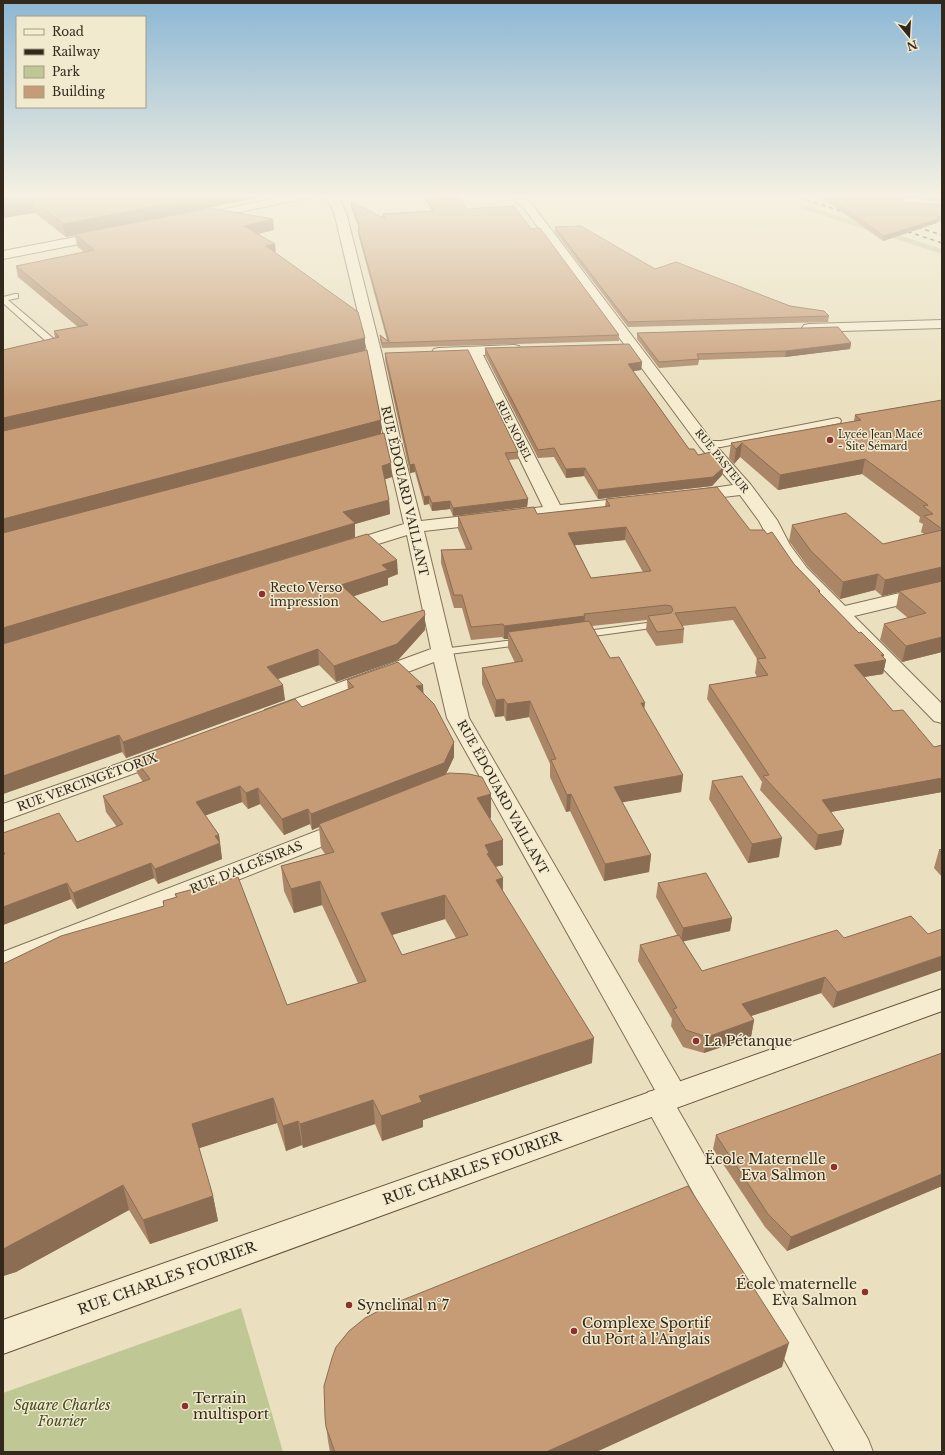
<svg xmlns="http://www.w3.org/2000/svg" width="945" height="1455" font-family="'Libre Baskerville',serif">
<rect width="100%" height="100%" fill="#eae0bf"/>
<path fill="#bfc794" d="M808,206L942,249V254L800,208Z
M241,1308L283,1452H3V1393Z"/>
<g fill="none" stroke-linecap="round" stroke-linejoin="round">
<defs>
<path id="lane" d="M15,294H18V298L8,300L54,339V343H48L3,303V297Z
M837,418L840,419L841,421L840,423L721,447H706L702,444L706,441H721Z
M662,621L666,622L667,624L666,626L579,638L574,635L579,632Z
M523,639L527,640L529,642L527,644L442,655L436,652L442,649Z"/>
<path id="street" d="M291,195H313L307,198L200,220L196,219L194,217L196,215L200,214Z
M325,195H337L346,212L382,355L400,438L421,521L543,507L469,355L439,356L434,355L432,352L434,349L439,348L514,345L519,346L521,349L519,352L483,355L560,505L635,497L641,498L644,502L641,506L635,507L424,531L469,718L683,1086L688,1095L683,1104L676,1106L868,1439L873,1452H835L643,1101L648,1092L655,1090L447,718L434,662L281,720L273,722L265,720L262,715L265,710L431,649L407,535L346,554L340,552L337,548L340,544L404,524L384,438L368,355L334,212Z
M508,195H521L531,203L712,441L751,485L777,520L790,545L807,568L845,606L942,583V595L854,616L942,704V723L934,721L793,576L772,545L759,521L740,495L691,501L685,500L682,496L685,492L733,485L700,447L523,207Z
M106,231L110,232L112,235L110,238L3,259V251Z
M942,320V328L809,332L804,331L802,328L804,325L809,324Z
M163,748L171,750L174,755L171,760L3,821V804Z
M348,819L356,821L360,827L356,833L3,973V952Z"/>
<path id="secondary" d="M942,989V1011L3,1354V1320Z"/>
</defs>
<use href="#lane" stroke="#827159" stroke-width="2"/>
<use href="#street" stroke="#827159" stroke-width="2"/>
<use href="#secondary" stroke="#63523c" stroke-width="2"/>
<use href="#lane" fill="#f6edd1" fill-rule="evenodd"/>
<use href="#street" fill="#f6edd1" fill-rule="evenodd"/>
<use href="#secondary" fill="#f6edd1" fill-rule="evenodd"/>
<path stroke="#32281c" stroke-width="1.5" stroke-dasharray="4 4" stroke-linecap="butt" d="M791,195L850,214
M813,195L832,201
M910,225L942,235
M900,229L942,243"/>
</g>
<path fill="#aa8666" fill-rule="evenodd" d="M3,195H262V197L185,213L274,230L258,234L276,253L365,338V350L381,420V434L392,477L385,479L389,500L390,514L355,524V537L398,574L388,578V585L354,596L382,622L425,630L398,660L336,682L319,665L278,679L285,700L126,758L122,752L3,794V350L55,338L54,331L78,327L18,277L16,266L84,252L77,246L75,235L66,237L35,213Z
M818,195H942V201L905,198L900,200L902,202L942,205V223L938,221L937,223L883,241Z
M426,198L467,209L531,229L619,335V341L382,348L380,340V335L387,340L358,234V229H359L351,207V202L382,218V214L432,211L427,202Z
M555,227L655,269L829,316L828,322L628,327L555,232Z
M637,333L851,343L850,349L785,357L699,360L698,365L659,368L637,339Z
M485,348L642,362L641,370L633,371L689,449L698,455L724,467L722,475L712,486L598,499L584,476L566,478L554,457L538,458L485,355Z
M385,353L518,452V459L509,460L528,499L527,507L453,516L450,509L432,511L429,504L424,505L415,472L410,473L385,360Z
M942,400V652L902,662L880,640L884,624L908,618L896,608L899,592L882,596L875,590L840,599L808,567L789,541L792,525L883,544L924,534L921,532L923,524L919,522L920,517L862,474L778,490L740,457L734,464L729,458L731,443L854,421L855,415Z
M606,499L767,534L794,564L820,591V593L859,633L884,655L883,657L886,660L883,674L864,677L893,711L934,747L942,745V792L831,812L844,830L841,845L815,850L760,790L762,782L707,699L709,685L757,677L755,673L757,659L733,620L682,626L684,629L683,643L656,646L646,630L647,620L592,626L610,658L644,709L683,775L681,792L622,802L651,855L649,872L604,881L570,811L566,812L550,777V764L529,717L506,721L504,716L495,717L482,684V668L515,663L508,648V639H504L502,637L471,640L462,608H454L441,563V550L466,549L458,529V516L537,514L605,507ZM625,540L643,572L591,578L575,545Z
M347,680L424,694L454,742V757L446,774L491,794V818L489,819L503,840V865L496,867L503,878V891L592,1063L423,1120V1127L382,1141L375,1124L303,1148L302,1145L286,1151L277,1123L199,1148L213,1196L218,1221L150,1244L129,1210L16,1272L3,1276V964L164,906L163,901L176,898L175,894L287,1005L358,983L322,905L294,913L284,891L281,866L325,854L321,848L319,827L312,830L310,824L284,835L260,804L248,809L242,802L205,815L219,835L222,859L158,884L154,878L77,909L71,899L3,925V833L77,842L117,827L106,812L103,796L143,782L137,773L134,758L302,707L348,690ZM445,919L456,938L402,955L392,935Z
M712,781L779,857L748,863L709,799Z
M942,849V877L934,868L939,850Z
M658,883L732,918L730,931L683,941L702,971L844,938L911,916L833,1008L821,993L751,1016L754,1020L751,1037L704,1053L683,1047L671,1026L672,1019L638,961L640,945L677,935L656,897Z
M942,1053V1186L787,1251L765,1227L713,1149L716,1135Z
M782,1367L596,1452H330L328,1441L325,1417Z"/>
<path fill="#8b6d53" d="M3,195H72L33,200L35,213L3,218Z
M208,195H262V197L75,234V235L66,237L63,224Z
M901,195H906L905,198L900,200L898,198Z
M273,219L274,230L245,237L244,226Z
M938,219L937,223L883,241L884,236Z
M275,244L276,255L266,246Z
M365,338V351L3,432V418Z
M851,343L850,349L785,357L786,351Z
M642,362L641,370L627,372L628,364Z
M381,420V434L3,534V519Z
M742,443L740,457L734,464L736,449Z
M865,459L862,474L778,490L780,475Z
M391,463L392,477L383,480L382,466Z
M414,464L415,472L410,473V465Z
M724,467L722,475L712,486L598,499V490Z
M585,468L584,476L566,478V469Z
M429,496V504L424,505V497Z
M528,499L527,507L453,516V508Z
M389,500L390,514L355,524V537L3,644V628L343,512Z
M450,501V509L432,511V503Z
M626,527L625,540L568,546V533Z
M397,560L398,574L388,578V585L342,600L341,585L382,565Z
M942,567V582L882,596L885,580Z
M878,574L875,590L840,599L843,582Z
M425,615V630L398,660L336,682L334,666Z
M585,616L584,629L508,632V639H504V626Z
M942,637V652L902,662L906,646Z
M318,649L319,665L269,682L267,667Z
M881,655H884L882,661L886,660L883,674L851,679L854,665Z
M283,685L285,700L126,758L123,742Z
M423,685L424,700L416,686Z
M504,699V716L495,717L496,700Z
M530,701L529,717L506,721L507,704Z
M641,703H645L643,719Z
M119,735L122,752L3,794V776Z
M454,742V757L444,778L319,824V827L312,830L311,814Z
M683,775L681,792L613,804L614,787Z
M942,778V792L819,814L822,800Z
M240,786L242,802L199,818L196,802Z
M258,788L260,804L248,809L246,793Z
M491,794V818L477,822V798Z
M571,794L570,811L566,812L567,795Z
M308,809L310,824L284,835L282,819Z
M844,830L841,845L815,850L818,835Z
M219,835L222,859L158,884L155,869Z
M782,838L779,857L748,863L752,844Z
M503,840V865L489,868L485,845Z
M651,855L649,872L604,881L605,864Z
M151,863L154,878L77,909L73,893Z
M503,878L502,902L496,880Z
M320,881L322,905L294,913L291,889Z
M67,883L71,899L3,925V907Z
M445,895V919L382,938L381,913Z
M732,918L730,931L681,942L683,928Z
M942,956V970L833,1008L837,992Z
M825,977L821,993L739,1020L742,1004Z
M754,1020L751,1037L704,1053L707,1037Z
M594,1038L592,1063L423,1120V1127L382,1141L381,1116L419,1096Z
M273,1098L277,1123L197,1149L192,1124Z
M373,1100L375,1124L303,1148L300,1124Z
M298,1121L302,1145L286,1151L283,1126Z
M942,1174V1186L787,1251L791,1237Z
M123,1185L129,1210L16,1272L3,1276V1249Z
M213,1196L218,1221L150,1244L143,1220Z
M789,1343L782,1367L596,1452H546Z"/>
<path fill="#c69c77" stroke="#8b6d53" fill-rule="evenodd" d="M51,195H208L179,200L183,201L63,224L33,200L3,205V203Z
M825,195H902H901L898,198L902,202L942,205V218L937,216L938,219L884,236Z
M922,195H942V196Z
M458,196L467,209L514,206L531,229L540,228L619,335L382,343L380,335L389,342L358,229H360L351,202L386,219L382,214L434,211L426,198Z
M210,208L273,219L244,226L275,244L266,246L358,312L365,338L3,418V350L59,337L54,331L88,325L16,266L94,250L75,234Z
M581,226L655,269L676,262L790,306L824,311L829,316L628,322L555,227Z
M838,327L851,343L786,351L697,354L699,359L659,362L637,333Z
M629,344L642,362L628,364L689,449H694L698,455L711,452L724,467L713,477L598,490L585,468L566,469L554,448L538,450L485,348Z
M367,350L381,420L3,519V431Z
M468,350L518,452L505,453L528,499L453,508L450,501L432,503L429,496L424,497L414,464L410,465L385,353Z
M942,400V529L924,516L933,514L923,506L928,505L865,459L780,475L742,443L736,449L731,443L861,420L855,415Z
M384,433L391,463L382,466L389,500L343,512L355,523L3,628V533Z
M717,487L750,530H764L767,534L772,532L794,564L820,591H818L859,633L861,632L884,655H881L886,660L854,665L893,711L903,710L934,747L942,745V778L822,800L844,830L818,835L763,776L769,775L709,685L768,675L757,659L766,658L735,607L675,613L684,629L657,632L648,616L671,613L673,610L671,606L666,605L584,614L585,616L504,626L503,624L471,627L462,595H454L441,550L472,549L458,516L534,507L537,514L610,506L606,499ZM626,527L651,571L591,578L568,533Z
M846,513L883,544L942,530V567L885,580L878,574L843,582L811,551L792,525Z
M367,534L397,560L382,565L388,570L341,585L382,622L424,610L425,615L397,644L334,666L318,649L267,667L283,685L123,742L119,735L3,776V644Z
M942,581V637L906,646L884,624L926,613L899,591Z
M589,621L610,658L619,657L645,703H641L683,775L614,787L651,855L605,864L571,794L567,795L551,760L556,759L530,701L507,704L504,699L496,700L482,668L523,661L508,632Z
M398,662L423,685L416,686L434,704L454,742L444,763L311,814L308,809L282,819L258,788L246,793L240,786L196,802L219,835L215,836L220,843L155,869L151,863L73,893L67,883L3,907V855L5,854L3,851V833L59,813L77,842L123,824L103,796L150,779L134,758L295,699L302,707L354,687L347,680Z
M449,773L469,774L482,777L491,794L477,798L503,840L485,845L489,853L487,854L503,878L496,880L594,1038L419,1096L422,1102L381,1116L373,1100L300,1124L298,1121L283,1126L273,1098L192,1124L213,1196L143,1220L123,1185L7,1247L3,1249V964L61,936L164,906L163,901L177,897L175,894L238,877L287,1005L366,981L320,881L291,889L281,866L334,852L319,824ZM445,895L468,935L402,955L381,913Z
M742,776L782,838L752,844L712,781Z
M942,849V853L939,850Z
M706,873L732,918L683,928L658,883Z
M911,916L928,934L942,929V956L837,992L825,977L742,1004L754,1020L707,1037L686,1030L673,1009L677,1008L640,945L679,935L702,971L837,930L844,938Z
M942,1053V1174L791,1237L768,1214L716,1135Z
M688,1186L789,1343L546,1452H335L326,1427L325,1417L324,1386L332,1358L336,1347L349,1331L365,1318L390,1305Z"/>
<linearGradient id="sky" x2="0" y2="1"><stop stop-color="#8cb7d4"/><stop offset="0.49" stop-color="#f6f1e2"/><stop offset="1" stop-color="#f6f1e2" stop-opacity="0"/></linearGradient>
<rect width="945" height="399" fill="url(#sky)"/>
<g fill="#8d312c" stroke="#f2eace" stroke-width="1.5">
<circle cx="830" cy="440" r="4"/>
<circle cx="262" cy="594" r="4"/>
<circle cx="696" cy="1041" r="4"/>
<circle cx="834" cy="1167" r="4"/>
<circle cx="865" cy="1292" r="4"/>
<circle cx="349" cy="1305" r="4"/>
<circle cx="574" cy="1331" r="4"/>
<circle cx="185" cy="1406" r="4"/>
</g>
<g text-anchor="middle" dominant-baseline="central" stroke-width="3" stroke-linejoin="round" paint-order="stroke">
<g font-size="10" fill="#32281c" stroke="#f2eace">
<text transform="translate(514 431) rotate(63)">RUE NOBEL</text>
<text transform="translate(722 461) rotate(51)">RUE PASTEUR</text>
</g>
<g font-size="10" fill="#32281c" stroke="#f2eace" text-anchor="start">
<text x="838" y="434">Lycée Jean Macé<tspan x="838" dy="12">- Site Sémard</tspan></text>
</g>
<g font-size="12" fill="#32281c" stroke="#f2eace">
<text transform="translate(405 491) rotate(77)">RUE ÉDOUARD VAILLANT</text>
<text transform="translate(87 782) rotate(-20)">RUE VERCINGÉTORIX</text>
<text transform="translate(503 797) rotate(61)">RUE ÉDOUARD VAILLANT</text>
<text transform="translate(246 867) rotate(-22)">RUE D'ALGÉSIRAS</text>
</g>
<g font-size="12" fill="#32281c" stroke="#f2eace" text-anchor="start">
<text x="270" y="587">Recto Verso<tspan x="270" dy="14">impression</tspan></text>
</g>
<g font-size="14" fill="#32281c" stroke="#f2eace" text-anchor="start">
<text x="704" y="1041">La Pétanque</text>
<text x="826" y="1159" text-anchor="end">Ëcole Maternelle<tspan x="826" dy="16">Eva Salmon</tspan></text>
<text x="857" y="1284" text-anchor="end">École maternelle<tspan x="857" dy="16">Eva Salmon</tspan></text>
<text x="357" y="1305">Synclinal n°7</text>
<text x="582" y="1323">Complexe Sportif<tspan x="582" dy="16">du Port à l’Anglais</tspan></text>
<text x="193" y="1398">Terrain<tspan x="193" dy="16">multisport</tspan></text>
</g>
<g font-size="14" fill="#32281c" stroke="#f2eace">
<text transform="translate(472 1168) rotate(-20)">RUE CHARLES FOURIER</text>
<text transform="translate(167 1278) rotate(-20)">RUE CHARLES FOURIER</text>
</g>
<g font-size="14" font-style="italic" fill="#414d24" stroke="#f2eace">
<text x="62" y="1405">Square Charles<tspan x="62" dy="16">Fourier</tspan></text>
</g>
</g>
<rect width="945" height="1455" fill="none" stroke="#32281c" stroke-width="8"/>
<rect x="16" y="16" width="130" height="92" fill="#f2eace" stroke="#a59c87"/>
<rect x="24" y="29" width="20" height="6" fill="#f6edd1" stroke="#a59c87"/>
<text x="52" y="36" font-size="12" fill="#32281c">Road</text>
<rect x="24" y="49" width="20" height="6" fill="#32281c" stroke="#a59c87"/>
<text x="52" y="56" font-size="12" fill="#32281c">Railway</text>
<rect x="24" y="66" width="20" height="12" fill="#bfc794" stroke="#a59c87"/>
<text x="52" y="76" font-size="12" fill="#32281c">Park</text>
<rect x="24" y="86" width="20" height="12" fill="#c69c77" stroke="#a59c87"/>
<text x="52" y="96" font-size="12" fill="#32281c">Building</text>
<g transform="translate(909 36) rotate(162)" stroke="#f2eace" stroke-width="3" paint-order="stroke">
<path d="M0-3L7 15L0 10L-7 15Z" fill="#32281c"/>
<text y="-6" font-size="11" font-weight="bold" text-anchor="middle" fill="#32281c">N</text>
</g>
</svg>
